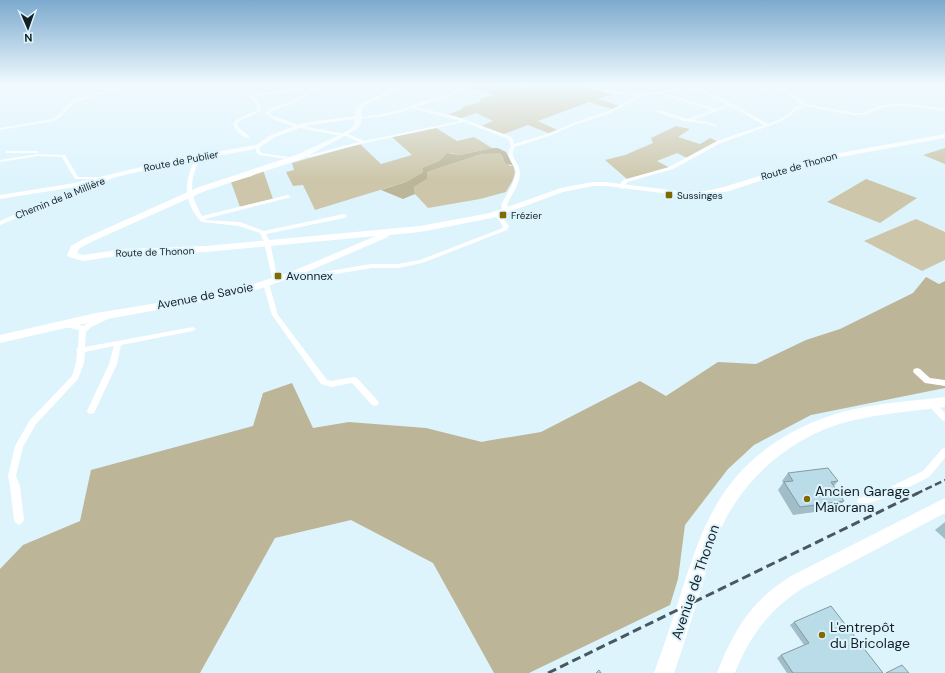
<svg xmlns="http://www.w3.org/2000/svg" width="945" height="673" font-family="'DM Sans',sans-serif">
<rect width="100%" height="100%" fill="#def4fd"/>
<path fill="#cdc6aa" d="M474,85H513L522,89L535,85H580L614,93L599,99L619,106L612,109L589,102L538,121L559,131L551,134L528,125L501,135L479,127L493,121L476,113L458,119L446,115L460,110L465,106L482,102L479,100L493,95L485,91L467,88Z
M676,126L690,129L678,137L700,144L710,138L719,142L689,159L677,153L657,161L670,168L627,179L605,160L625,155L653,143L651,138Z
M436,128L457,141L474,137L492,148L460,155L451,153L446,154L439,161L422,168L423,172L406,182L315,210L303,185L293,186L286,172L294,170L292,163L360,144L381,164L412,155L392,137Z
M945,148V164L923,155Z
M495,152L500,153L503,159L510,166L513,165C518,175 511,183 506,192L480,199L428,208L415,194L414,187L427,179V172L482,154Z
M263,170L273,199L240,207L231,182L252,176V174Z
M866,179L917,198L880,223L827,202Z
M916,219L945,232V260L922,271L864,241Z"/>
<path fill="#bcb598" d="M492,148H498L506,152L513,165L506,164L500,153L482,154L427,172V179L414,187L415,194L403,199L381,190L406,182L423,172L422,168L439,161L447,153L460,155Z
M926,277L939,284L945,281V388L811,415L754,445L728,469L685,525L678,579L670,605L529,673H494L433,563L351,520L275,538L200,673H0V569L23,545L80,521L91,470L253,426L263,393L292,383L313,428L349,422L426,428L482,442L486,441L541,432L640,381L666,396L718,362L756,364L806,340L840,329L913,293Z"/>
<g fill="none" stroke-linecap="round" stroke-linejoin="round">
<path fill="#fff" fill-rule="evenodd" d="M124,85H131L75,102C67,108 63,117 54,121L0,130V128L52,119C61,115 65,106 73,100Z
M376,85H382L393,90L390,91Z
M470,85H475L446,98L416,107L455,116L512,137L514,144L547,134L573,123L608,111L638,96L607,93L579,85C597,85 615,93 633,94C645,94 656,93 667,89C670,88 675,86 678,85C699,82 748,113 768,124L778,120L788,114L794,108L802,105L786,92L771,85H776L788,90L806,104L853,113H863L879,106L892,104H908L945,109V111L908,106H892L881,108L864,115H853L805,106L796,110L790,116L780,122L721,143L673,169L627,182L624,188L622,189L620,188L621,183L623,180L669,167L717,141L764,125L730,106L693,120L708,122L717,125V127L707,124L683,121L655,111L658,110L688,119L712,110L659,94L642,96L610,113L575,125L549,136L515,147C508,157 520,163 520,173C520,184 511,195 507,205L509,211L506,213L503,211L501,205L512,185L516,172C513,162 504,156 511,146L508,139L464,122L365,143L310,157H301L299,156V155H310L359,142L346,136H344C326,133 277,126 265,113L269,109L292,101L311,89L253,97L260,104L261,111L238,122L237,124L238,127L249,136V138C243,138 234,130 233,124L236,120L257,110L256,104L249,97V95L315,86L317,87L315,89L294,103L271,111L269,113L271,115L298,125L344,134L346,133L364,141L460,121L412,108L399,113L379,117L359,119L357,118L398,111L421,102L444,96ZM682,87C698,91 713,96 728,105L716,109L663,93Z
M256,145H260V151L262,153L294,158L296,159L294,160L259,155L256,152Z
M6,151H37L39,152L37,153H6Z
M38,154L65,155L78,177H104V179L118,174L120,175L0,225V221L39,204L103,179H75L62,157L38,156L0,162V160Z
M197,156L201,157C189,180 189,194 202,216L288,195L291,197L205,219V220L240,222L264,231L344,214L347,216L344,218L266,234L270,242L278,281L277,282H273L264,242L260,233L239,226L202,222C182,203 184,178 197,156Z
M497,212L499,213L509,226L507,230L422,263L398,268H371L294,281L283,280L280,278L283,276L294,277L371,264H398L420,260L503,228V226L494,214Z
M266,282L269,284L278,315L327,380L331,381L354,377L357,378L378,401L379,403L378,405L375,406L372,405L352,383L331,387L321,384L272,315L263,284Z
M104,315H106L109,317L108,319L91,327L86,332L85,347L193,327L196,329L193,331L121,345L117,364L95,411L94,413L91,414L88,413L87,411L109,364L114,346L85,352L84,363L78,379L36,424L23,447L16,476L20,486L24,520L22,523L19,525L16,523L14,520L10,486L8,476L15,446L30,420L72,376L76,363L77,352L76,350L78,348L79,330L65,327L62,325L65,323L84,326L87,323Z
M917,368L920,369L930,378L945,380V386L925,383L914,373L913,371L914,369Z
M932,401L935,402L945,413V421L942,420L929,406L928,404L929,402Z
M945,448V458L929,477L891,496L862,505L859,504L857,501L859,498L886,489L923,471L942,449Z"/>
<path fill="#fff" fill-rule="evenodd" d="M400,85H408L364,106L362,108L361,123L357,129L302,159L205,191L89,243L80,248L77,253L83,255L124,249L206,246L420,226L490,213L561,188L593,182H606L686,192L706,191L724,187L823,156L945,134V138L824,160L729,191L706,195L686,196L606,186H593L563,192L492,218L420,232L389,235L388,237L297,276L259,289L207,301L96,321L0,343V335L96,313L207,295L253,284L291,272L376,236L206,252L124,255L83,261L69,257L67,255L71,246L83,239L199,187L296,155L342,134L353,127L355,119L305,126L275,137L260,147L251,150L170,164L75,187L0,199V195L75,183L170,160L250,146L256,145L271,135L302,123L355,116L356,108L360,104Z
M945,498V513L803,588C770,609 749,636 735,673H717C734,630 751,601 791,576Z"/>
<path fill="#fff" fill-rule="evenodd" d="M945,397V407C912,411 878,414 846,422C795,436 751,472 726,518C714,540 708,565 701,589C692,617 684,645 674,673H654C664,646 673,618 682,590C691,562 700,534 714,509C741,458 792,425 846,411C879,403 912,401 945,397Z"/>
<path stroke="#49585f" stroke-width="2.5" stroke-dasharray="7 3.5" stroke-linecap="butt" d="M916,494L945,480"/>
<path stroke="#49585f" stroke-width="3" stroke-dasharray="9 4.5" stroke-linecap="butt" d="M548,673L918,493"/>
</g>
<path fill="#a0bdc8" d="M788,473L838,481L834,486L844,501L837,509L793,515L778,490L783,483L782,481Z
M945,522V539L935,530Z
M794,622L883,673H787L777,658L781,655L804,645L790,625Z"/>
<path fill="#badce9" stroke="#829aa3" d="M828,468L838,481L831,482L844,501L800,507L784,482L793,481L788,473Z
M831,606L883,673H793L781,655L809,643L794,622Z
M902,665L909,673H886Z
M599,670L601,673H596Z"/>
<linearGradient id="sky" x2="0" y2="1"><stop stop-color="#7caace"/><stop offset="0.47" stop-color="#f0fafe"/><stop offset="1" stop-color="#f0fafe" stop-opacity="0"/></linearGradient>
<rect width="945" height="180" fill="url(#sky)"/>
<g fill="#7e6a03" stroke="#def4fd" stroke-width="1.5">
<rect x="665" y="191" width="8" height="8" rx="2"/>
<rect x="499" y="211" width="8" height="8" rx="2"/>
<rect x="274" y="272" width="8" height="8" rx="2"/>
<circle cx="807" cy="499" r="4"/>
<circle cx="822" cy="635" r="4"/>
</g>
<g text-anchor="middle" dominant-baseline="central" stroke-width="4" stroke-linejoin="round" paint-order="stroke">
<g font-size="10" fill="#132026" stroke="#def4fd">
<text transform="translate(181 161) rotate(-11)">Route de Publier</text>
<text transform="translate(799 166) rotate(-16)">Route de Thonon</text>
<text transform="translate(60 198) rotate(-22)">Chemin de la Millière</text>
<text transform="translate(155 252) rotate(-2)">Route de Thonon</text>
</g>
<g font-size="10" fill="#132026" stroke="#def4fd" text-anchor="start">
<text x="677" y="195">Sussinges</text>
<text x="511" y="215">Frézier</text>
</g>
<g font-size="12" fill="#132026" stroke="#def4fd" text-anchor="start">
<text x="286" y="276">Avonnex</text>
</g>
<g font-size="12" fill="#132026" stroke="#def4fd">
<text transform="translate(205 296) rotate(-11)">Avenue de Savoie</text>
</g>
<g font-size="14" fill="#132026" stroke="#def4fd" text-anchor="start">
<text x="815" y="491">Ancien Garage<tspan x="815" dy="16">Maïorana</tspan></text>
<text x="830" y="627">L'entrepôt<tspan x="830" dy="16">du Bricolage</tspan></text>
</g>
<g font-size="14" fill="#132026" stroke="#def4fd">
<text transform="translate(695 582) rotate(-71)">Avenue de Thonon</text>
</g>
</g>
<g transform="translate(28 28) rotate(178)" stroke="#def4fd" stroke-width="3" paint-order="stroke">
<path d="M0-3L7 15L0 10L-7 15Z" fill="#132026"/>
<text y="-6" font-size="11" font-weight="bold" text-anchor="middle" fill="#132026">N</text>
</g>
</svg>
